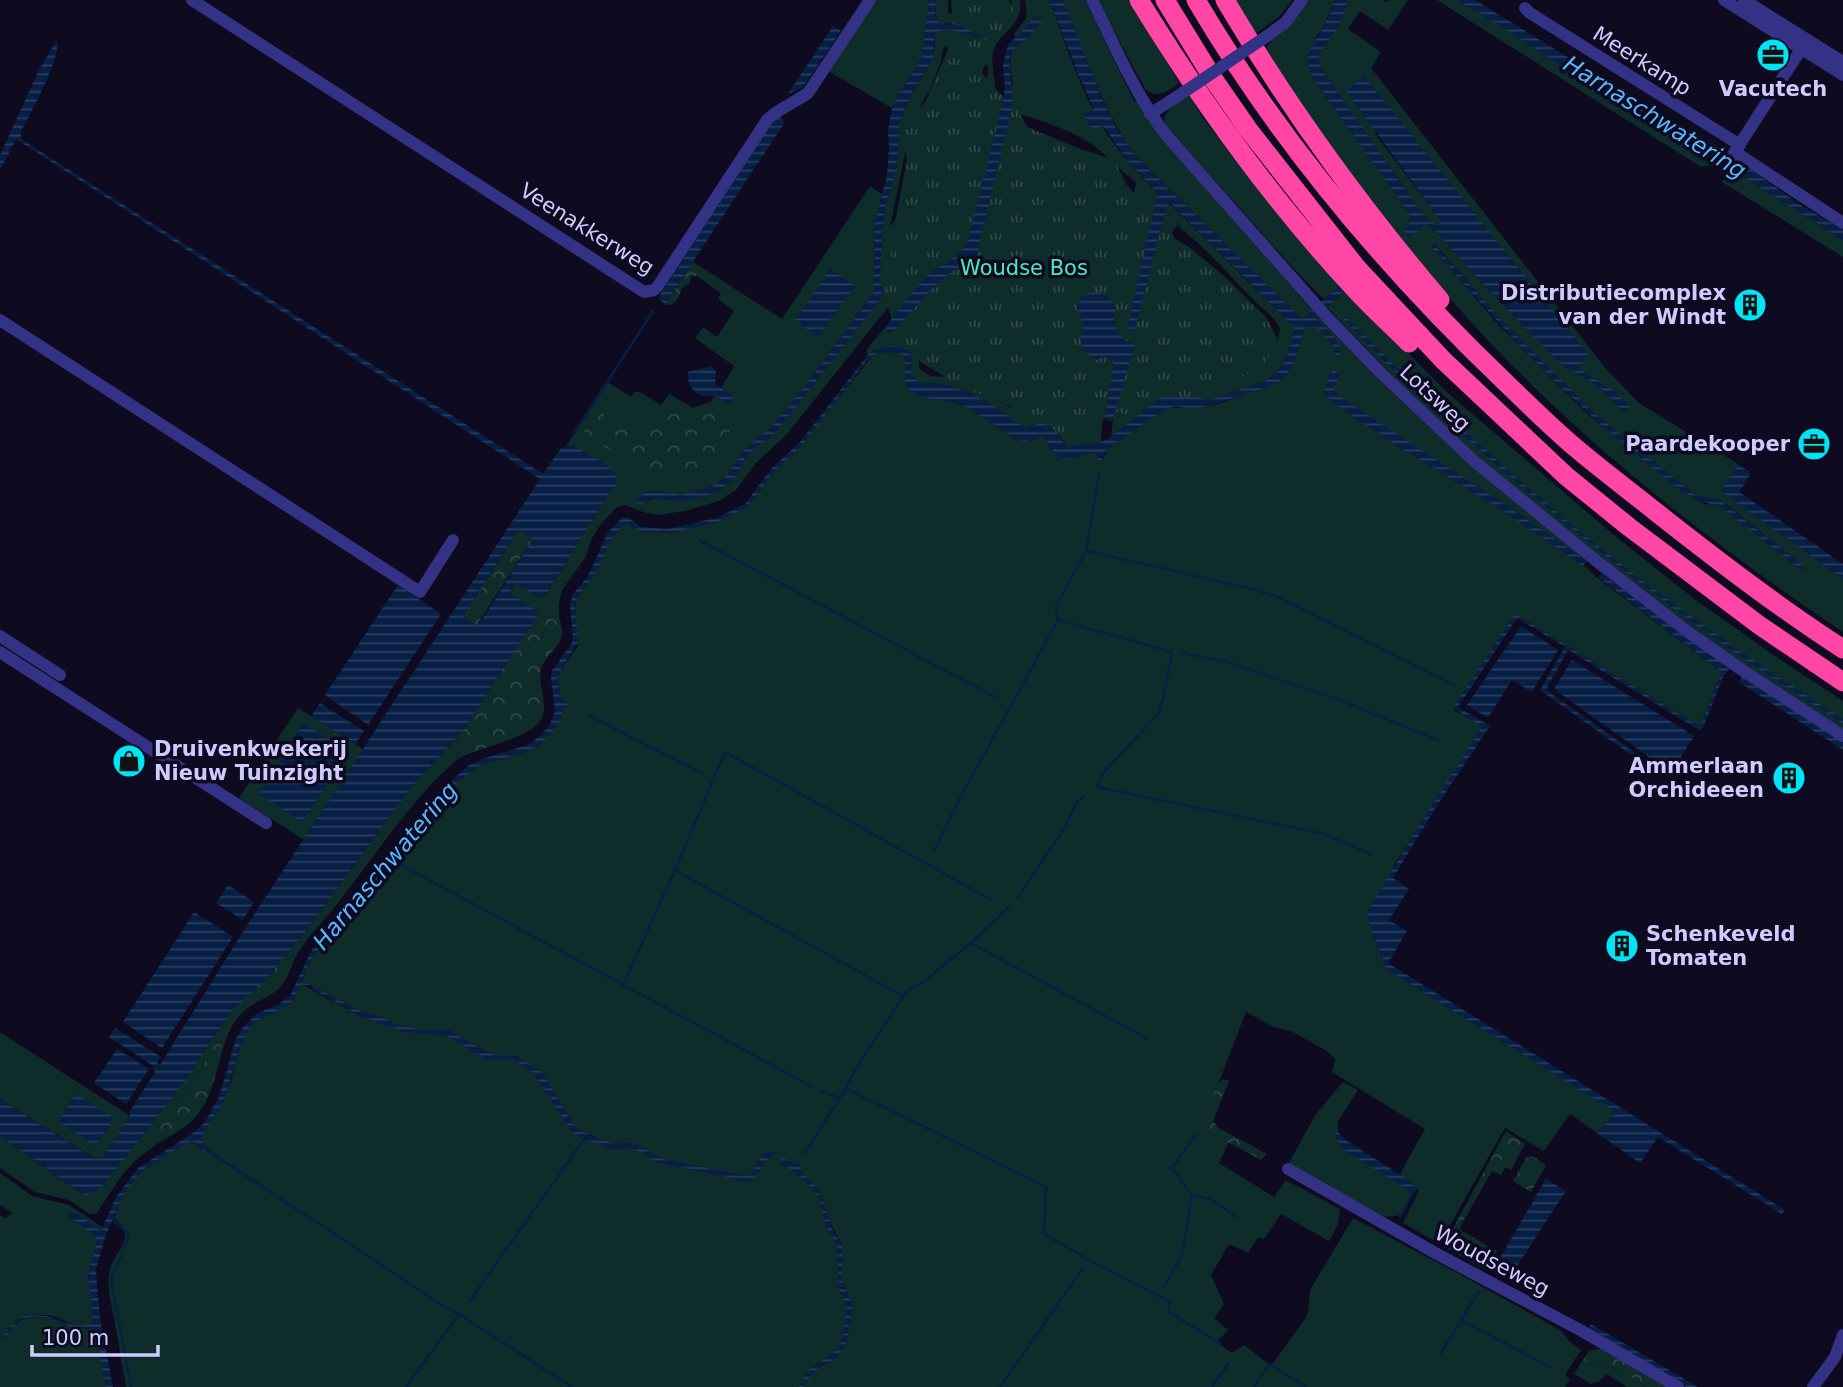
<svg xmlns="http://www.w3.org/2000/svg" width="1843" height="1387" font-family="'DejaVu Sans',sans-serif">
<defs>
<pattern id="forest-crowns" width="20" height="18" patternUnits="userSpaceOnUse" patternTransform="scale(1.75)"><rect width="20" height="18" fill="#0e2c2a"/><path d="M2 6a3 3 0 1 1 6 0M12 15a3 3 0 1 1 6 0" fill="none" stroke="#30494a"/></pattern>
<pattern id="park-tufts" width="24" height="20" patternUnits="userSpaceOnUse" patternTransform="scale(1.75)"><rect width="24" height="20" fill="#0e2c2a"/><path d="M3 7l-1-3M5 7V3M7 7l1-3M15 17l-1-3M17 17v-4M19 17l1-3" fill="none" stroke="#30494a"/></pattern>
<pattern id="water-rules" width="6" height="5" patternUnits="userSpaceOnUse" patternTransform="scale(1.75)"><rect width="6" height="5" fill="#071f44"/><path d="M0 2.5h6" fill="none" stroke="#2a3e60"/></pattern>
</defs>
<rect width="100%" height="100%" fill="#0e0b21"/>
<path fill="#0e2c2a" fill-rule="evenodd" d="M875,0H929L922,55L919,63L896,99L892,108L828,71Z
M937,0H948V12L953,15L1012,5L1011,0H1020C1023,27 1002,29 994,49C989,63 997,81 995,95L909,281L787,434L756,463L736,490L719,501L685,511L664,514L656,515L643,512L625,505L617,507L601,524L592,538L585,558L562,590L559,604V616L544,619L528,630L538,615L509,593L516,583L539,598L546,594L610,492L574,446H566L608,382L631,397L635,392H640L661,405L669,394L693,408L710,402L715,396L728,403L726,390L721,388L734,366L695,338L703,327L717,337L734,311L718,299L721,293L715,289L721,280L782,319L870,186L882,194L875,223L874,292L805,386L777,421L737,461L728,475L716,485L682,496L654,491L643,501L655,498L669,500L719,490L734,479L745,459L757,446L773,435L880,300L883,290L880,280L882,227L887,200L896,169L899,142V123L912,92L928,68L935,49V31L947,29L956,30L954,24C934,23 934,18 937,0ZM944,46L988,66L987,89L890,227L907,143L923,100L930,90L941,61Z
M1025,0H1049C1065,42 1079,87 1102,126C1117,151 1138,173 1158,193L1127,329L1134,331L1167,201L1291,324L1296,325L1287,357L1279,371L1265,381L1210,400L1192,397L1162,396L1111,437L1113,420L1123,384H1110L1102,425L1101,442L1067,447L1055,428L1034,424L1025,429C992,404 962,382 918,383C907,369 913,366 909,351L874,350L867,356V349L887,325L886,330L891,332L1013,84L1010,67L1011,53L1014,48L1025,40L1042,21L1036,16L1016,39L1014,34L1027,17ZM1020,114C1045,122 1071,130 1093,145C1108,156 1120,171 1136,182L1095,406L1024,414L948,377L931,376L922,371L919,367V354ZM1178,224L1181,229C1210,251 1232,279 1258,304C1266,312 1275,317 1280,329L1276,345L1169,237Z
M1063,0H1085L1134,101H1137L1146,117L1160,136L1312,310L1302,319L1134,154C1101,106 1084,53 1063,0Z
M1097,0H1130L1179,83C1168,91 1159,99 1146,90Z
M1228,0H1292L1279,17L1250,38Z
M1307,0H1335L1324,26L1316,38L1312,77L1407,210L1410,218L1409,225L1425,223L1438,232L1482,283L1560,364L1584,377L1604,391L1623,411L1630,407L1578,369L1587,354L1364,76L1376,135L1440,220L1441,223L1439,227L1423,215L1320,67L1319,59L1321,49L1328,42L1346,7L1347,0H1382L1387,2L1389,0H1408L1388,30L1360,11L1348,29L1381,52L1371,68L1606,369L1639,403L1738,464L1722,491L1843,579V632C1722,551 1604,460 1502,355C1453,305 1408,249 1365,193C1349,172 1332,151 1317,129C1299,103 1282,76 1265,49L1273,39L1291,24ZM1435,244L1502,321L1593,412L1695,495L1722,501L1804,566L1801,570L1723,508L1716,505L1705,504L1686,494L1584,411L1496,322L1431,246Z
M1437,0H1457L1504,28L1582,80L1681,137L1719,162L1718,164L1701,167Z
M1190,95L1201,115L1238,164L1360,305L1449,394L1615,536L1693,598L1772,654L1843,701V731L1749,669L1566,533L1461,442L1390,373L1327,307L1344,291L1340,285L1324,299C1281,258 1245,212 1204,169C1194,158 1168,139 1165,125C1161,109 1179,102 1190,95Z
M1731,169L1843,240V257L1722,182Z
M1319,317L1587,558V561L1513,510L1339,397L1334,391L1332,369L1324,393L1332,402L1393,443L1510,515L1587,568L1595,576L1722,672L1701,724L1700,725H1697L1515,614L1454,710L1483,727L1394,865L1374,937L1386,969L1615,1111L1613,1116L1597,1133L1570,1114L1544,1151L1505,1128L1446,1232L1489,1261L1483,1269L1403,1223L1419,1191L1400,1174L1425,1129L1332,1072L1335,1059L1327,1051L1291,1031L1274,1027L1246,1012L1203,1123L1207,1131L1229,1142L1219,1163L1274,1197L1286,1180L1340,1209L1338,1224L1329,1241L1281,1214L1264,1239L1258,1237L1248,1253L1229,1244L1211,1275L1224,1304L1214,1318L1228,1330L1217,1342L1232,1353L1244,1345L1271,1366L1305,1319L1308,1312L1310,1290L1353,1218L1463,1276L1560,1330L1570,1342L1581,1350L1565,1375L1570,1379L1565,1387H126C122,1364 118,1341 114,1317C111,1303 107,1289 109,1274C113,1249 140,1239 114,1218C117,1211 119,1203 122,1197C135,1171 161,1157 185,1144L190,1141L202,1150L209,1148L200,1139L230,1084L239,1050L247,1032L254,1022L289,1005L293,1000L301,984L358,1015L402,1031L447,1036L488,1060H515L536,1075L571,1131L610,1149L630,1148L643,1153L656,1162L749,1182C759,1176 761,1165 769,1158L762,1155L752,1174L745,1176L662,1159L634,1143L617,1144L599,1139L575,1128L544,1075L515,1055H494L481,1049L448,1030H428L396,1025L382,1017L358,1010L302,981L312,957L346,920L439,798L478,766L528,751L560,720L563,708L570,706L560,697L557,676L577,647L575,609L576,601L613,537L624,524H629L639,531L670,533L716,522L746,507L753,500L773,473L793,454L875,353L896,352L901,353L905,359V379L908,389L967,407L1019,441H1030L1042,437L1045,438L1052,450L1087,454L1097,452L1098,457L1103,459L1107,449C1125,438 1143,421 1161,411C1175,404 1189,410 1204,407C1233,402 1260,386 1287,375L1296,358L1305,326ZM783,1159L793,1164L815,1186L823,1201L829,1220L842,1245V1281L853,1305L846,1343L838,1356L829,1363L818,1368L816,1364L825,1360L835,1352L843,1339L847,1305L839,1290L837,1245L826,1226L819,1198L811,1186L799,1175L780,1163Z
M298,708L363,749L304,840L239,798Z
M456,738L458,759C414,796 377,853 341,899C326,919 307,936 295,958L287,954L303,935L410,789Z
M251,992L257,1002C237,1013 230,1027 223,1048L221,1043L217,1042L188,1091L158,1130L154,1133L158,1143L136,1160L122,1175L96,1214H90L69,1200L35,1192L0,1168V1136L84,1195L209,1043L233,1010Z
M0,1032L130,1116L104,1156L99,1159H96L0,1099Z
M1343,1082L1358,1090L1338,1121V1132L1335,1133L1341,1147L1413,1193L1402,1215L1387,1217L1380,1215L1323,1183L1286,1168L1316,1114Z
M0,1173L32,1196L69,1205L102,1227L101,1231L78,1214L68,1212V1216L96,1237L97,1241L88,1277L93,1321C82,1332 68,1321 56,1317C46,1314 31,1314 21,1318C17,1320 13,1326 9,1330C21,1318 34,1314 51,1319C57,1320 62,1324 67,1326C77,1328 87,1327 95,1333L106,1387H0V1215L5,1218L12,1213L0,1205Z
M1583,1360L1621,1370L1646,1387H1627L1607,1374L1598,1382L1591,1384L1574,1374Z"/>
<path fill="url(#forest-crowns)" d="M693,262L721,280L715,289L697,276H692L690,278V283L681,289C679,298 678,301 670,305L665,304Z
M669,394L693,408L710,402L738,414L719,452L696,470L639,472L584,431L594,411L609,398L604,412L603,425L653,427L668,417Z
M519,529L533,539L476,626L463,616Z
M559,616C560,621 562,627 562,632C562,647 544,656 541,670C538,685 547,700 543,714C537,739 479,746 458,759L456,738L464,729L528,630L544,619Z
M287,954L295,958C284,985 284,989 257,1002L251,992L267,978Z
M217,1042L221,1043L223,1048C216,1073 211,1102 192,1121C182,1130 170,1136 158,1143L153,1133L158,1130L188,1091Z
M1224,1079L1229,1081L1213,1121L1219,1128L1267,1154L1261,1160L1207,1131L1202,1123L1204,1117L1217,1083Z
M1506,1131L1525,1144L1511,1170L1506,1167L1501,1175L1492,1171L1460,1227L1462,1231L1497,1251L1493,1259L1450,1234Z
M1532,1156L1546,1165L1531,1192L1513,1181L1526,1158Z
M1601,1349L1668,1387H1646L1621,1370L1583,1360L1589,1351Z"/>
<path fill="url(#park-tufts)" d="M951,0H1009L1013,8L1012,24L997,32L982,73L1000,94L1014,102L1027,127L1078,148L1114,160L1127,185L1154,218L1168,226L1175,239L1189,247L1224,276L1266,317L1279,342L1262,366L1201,399H1172L1134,419L1119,411L1066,439L1009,406L959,385L917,360L896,339L890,313L884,298L897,212L907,159L902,130L926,101L952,40L953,24Z"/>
<path fill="url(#water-rules)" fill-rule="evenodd" d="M929,0H937L935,15L939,22L961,26L988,40C969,38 954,25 935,32L933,59L912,92L899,123V142L896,169L887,200L882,227L880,280L883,290L880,300L790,414L773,435L757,446L745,459L734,479L725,486L711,494L694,499L682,501L651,498L644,501L642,504H636L640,496L646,492L654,491L682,495L711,487L723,480L732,469L742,453L777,421L805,386L873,294L874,289L875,223L887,175L889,146L888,131L892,108L896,99L919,63L922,55Z
M1049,0H1063L1101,97L1117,129L1134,154L1157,177L1302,319L1340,285L1344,291L1316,319C1327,330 1342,340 1340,357H1335L1333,345L1317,328L1305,326L1296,358L1287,375L1276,383L1259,390L1204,407L1191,409L1176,406L1162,411L1107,449L1100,461L1098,460L1096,452C1066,458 1064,470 1045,438L1042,437L1025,442L1019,441L967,407L940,399L935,400L916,395L908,389L905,379V359L901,353L896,352L876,353L866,362L803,444L773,473L753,500L746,507L733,515L716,522L670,533L639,531L629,524H624L613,537L592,579L579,594L576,601L575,609L578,642L557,676L560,697L570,706L563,708L560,720L554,730L538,746L528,751L478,766L439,798L346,920L312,957L302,980L309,984L308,986L301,984L293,1000L289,1005L254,1022L247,1032L239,1050L224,1100L200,1139L209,1148L208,1151L203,1150L191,1141L185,1144L152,1163L140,1173L123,1195L106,1235L96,1269L100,1319L113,1387H106L95,1333C87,1327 77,1328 68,1326C62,1324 57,1321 52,1319C30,1312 14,1319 5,1340L3,1337C32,1286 74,1341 93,1321L88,1277L97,1241L96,1237L68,1216L67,1212L78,1214L101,1231L116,1197L138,1168L196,1131L205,1122L219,1097L236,1038L243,1027L256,1014L279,1004L290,996L311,951L342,917L441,790L469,765L485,758L528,745L541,735L549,726L555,711L551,678L552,671L571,644L573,639L570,605L573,594L588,576L608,532L623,517H627L641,527L668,529L716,518L745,504L771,469L800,442L815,423L867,356C880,345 894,343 909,351C913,366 907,369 918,383C962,382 991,404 1025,428C1051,417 1053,428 1067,447L1101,442L1111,437L1162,396L1192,397L1210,400L1265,381L1279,371L1287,357L1295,325L1291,324L1168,201L1134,332L1127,329L1158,193L1127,160L1103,126L1092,130L1083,114L1094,109L1078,74Z
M1335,0H1347C1345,15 1338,30 1328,41C1327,44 1322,47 1321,50C1318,55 1320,62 1320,67L1423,215L1435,224L1440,226V220L1346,91L1364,76L1588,354L1579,369L1612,390L1631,407L1623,412L1604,391L1584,377L1560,364L1482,283L1433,228L1425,224L1421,229L1409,237L1403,230L1409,225L1410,218L1407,210L1312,77C1303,52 1313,47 1324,26C1328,18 1332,9 1335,0Z
M1457,0H1475L1610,83L1725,151L1799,204L1843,230V240L1681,137L1582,80L1504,28Z
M1036,16L1043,18L1042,21C1036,27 1030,36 1023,42C1019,46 1013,47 1011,53C1007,64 1014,90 1013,103L977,253L964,285L967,268L964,265C938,276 914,312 893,331L886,330L887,325C900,309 912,291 926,277C940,264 959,258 968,241L1002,105L1005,87L1003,65L1008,45Z
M833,26L841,31L803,87L788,94Z
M57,40C62,57 30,113 21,132V139L543,474L561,448L574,446L607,465L616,475V488L610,492L546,594L539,598L516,583L509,593L536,610L538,615L464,729L410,789L303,935L267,978L233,1010L209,1043L186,1080L122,1162L100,1188L86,1196L0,1136V1099L95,1159H99L104,1156L130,1116V1111L155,1072L152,1065L109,1037L115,1028L161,1057L157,1063L160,1065L244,930L540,479L16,139L0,170V155L39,70ZM518,530L533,539L485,615L476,626L463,616Z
M778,116L785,122L665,304L659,299L660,295L776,117Z
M1434,244L1502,321L1593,412L1695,495L1721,501L1804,566L1801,570L1722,508C1711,503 1699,502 1688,495C1672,485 1657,471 1642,459C1563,396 1496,322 1431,246Z
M831,269L855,286L818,337L795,320Z
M1097,292C1104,295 1113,298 1115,307C1116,308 1114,317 1114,319C1114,330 1123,342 1135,344L1113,420L1109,421L1105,416L1114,360L1105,357L1096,360L1083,350L1080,338L1084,328L1077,308L1081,297L1089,293Z
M1345,316C1417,389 1492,458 1571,524C1657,595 1749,659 1843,719V724C1801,696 1759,670 1719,641C1649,592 1582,538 1517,483C1457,431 1397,377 1343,318Z
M712,366L716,372L715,384L731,394L734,403C725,404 722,398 713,396C709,395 705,396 702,396C692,393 686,381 688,372Z
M1332,369L1339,374L1334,389L1336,394L1513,510L1587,561L1583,566L1510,515L1393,443L1332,402L1324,393Z
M1738,464L1751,473L1739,492L1843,564V579L1721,491Z
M1602,574L1730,668L1723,677L1703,728L1699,730L1568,650L1546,690L1644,759L1642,763L1540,690L1565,647L1517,618L1458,707L1490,726L1436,807L1393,878L1409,889L1389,920L1407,931L1388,963L1785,1210L1782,1214L1658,1137L1640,1163L1597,1133L1613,1116L1614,1111L1386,969L1374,937L1367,913L1410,840L1482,727L1453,708L1515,614L1697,725L1701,724L1722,672L1598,577Z
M398,585L441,614L368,725L325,695Z
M1521,626L1558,650L1532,692L1512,680L1488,718L1467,705Z
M1572,660L1694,736L1671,773L1554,689Z
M1742,677L1843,743V750L1739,682Z
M320,703L364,731L355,744L311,716Z
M303,723L349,752L302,822L259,794Z
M228,885L254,902L243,920L216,903Z
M194,912L233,937L162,1048L123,1022Z
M312,985L358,1010L382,1017L396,1025L428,1030H448L481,1049L494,1055H514L536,1068L544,1075L575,1128L598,1139L617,1144L634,1143L662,1159L745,1176L752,1174L762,1155L769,1151L775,1152L771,1158H769C761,1165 759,1176 749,1182L656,1162L643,1153L630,1148L610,1149L581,1138L571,1131L536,1075L515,1060H488L447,1036L402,1031L358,1015L311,988Z
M117,1049L149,1069L126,1104L94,1083Z
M76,1094L114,1118L95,1146L58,1121Z
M1338,1132L1344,1139L1407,1179L1415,1187L1413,1193L1341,1148L1334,1133Z
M783,1158L792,1164L796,1163L801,1166L800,1170L815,1186L823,1201L829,1220L834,1233L842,1245V1281L853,1305L846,1343L838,1356L829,1363L818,1368L802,1387H798L809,1370L835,1352L843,1338L847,1305L839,1290L837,1245L826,1226L819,1198L811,1187L799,1175L780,1163Z
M1546,1179L1566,1191L1511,1275L1496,1265Z
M1591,1324L1698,1387H1686L1589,1328Z"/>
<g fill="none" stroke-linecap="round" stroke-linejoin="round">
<path stroke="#071f44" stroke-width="2.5" d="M575,432L653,311
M699,540L997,698
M1086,551L1097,553
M1100,554L1256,590L1283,599L1455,686
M1058,620L1172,652L1163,699L1158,714L1104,772L1097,787L1324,834L1371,854
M1182,653L1227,662L1337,699L1438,740
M588,715L703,774
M934,851L960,798L1058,620L1056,606L1086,551L1099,474
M390,859L811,1086
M676,871L903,996
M1018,897L1066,826L1076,803L1084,796
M971,943L1146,1038
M623,985L675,870L725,752L990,899
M845,1088L1046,1187L1044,1234L1089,1260L1159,1296L1170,1303L1169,1312L1220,1343
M821,1091L840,1098
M207,1150L445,1307L459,1314L572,1387
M805,1153L840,1098L862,1059L906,992L927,979L971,943L1010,906
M1192,1195L1210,1199L1238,1218
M1400,1217L1415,1189L1412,1187
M113,1220L129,1235L111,1280L131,1387
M1164,1287L1182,1255L1192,1195L1172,1168L1196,1135
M469,1302L585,1138
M1461,1320L1550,1367
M1440,1355L1479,1291
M406,1387L459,1314
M1000,1387L1083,1268
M1212,1387L1228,1364
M1254,1387L1270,1364L1306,1387"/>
<path stroke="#333284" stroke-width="12" d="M192,0L644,292L654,290L658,286L767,120C779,108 794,103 808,93L870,0
M1092,0C1115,46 1135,94 1166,135L1326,316L1381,373L1474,461L1599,563L1687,631L1742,670L1843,736
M1724,0L1843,75
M1744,0L1843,62
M1525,8L1530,13L1740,145
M1267,36L1286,22L1302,0
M1150,114L1184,92
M1735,152L1843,223
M1725,167L1807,40
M0,320L420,592L453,540
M0,636L60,675
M0,652L266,823
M1288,1169L1437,1254L1582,1331L1678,1387
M1813,1387L1835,1357L1843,1335"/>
<path stroke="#ff46a4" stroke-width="19" d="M1139,0C1201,101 1271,199 1352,286C1370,306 1390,324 1409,343
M1165,0L1214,80L1248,129L1357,268L1443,360L1566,476L1629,527L1759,625L1843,682
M1196,0C1279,141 1386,268 1504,381C1528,404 1552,428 1577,449C1603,471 1630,491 1656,512C1717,560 1778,607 1843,649
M1225,0C1288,107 1360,206 1440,300"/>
<path stroke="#333284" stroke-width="12" d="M1184,92L1267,36"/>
</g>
<defs>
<symbol id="office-disc" viewBox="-11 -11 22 22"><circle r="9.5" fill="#00e5f6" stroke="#0e0b21"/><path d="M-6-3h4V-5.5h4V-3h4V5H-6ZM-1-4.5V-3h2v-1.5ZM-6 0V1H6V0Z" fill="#111"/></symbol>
<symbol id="building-disc" viewBox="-11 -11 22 22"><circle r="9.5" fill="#00e5f6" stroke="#0e0b21"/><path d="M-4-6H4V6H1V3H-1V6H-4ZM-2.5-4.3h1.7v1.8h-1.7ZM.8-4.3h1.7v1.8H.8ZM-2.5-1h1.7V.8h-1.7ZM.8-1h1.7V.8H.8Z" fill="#111"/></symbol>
<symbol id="shop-disc" viewBox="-11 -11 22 22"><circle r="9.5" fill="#00e5f6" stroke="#0e0b21"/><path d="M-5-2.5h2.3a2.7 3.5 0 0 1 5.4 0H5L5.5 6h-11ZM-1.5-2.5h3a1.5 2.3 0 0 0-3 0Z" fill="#111"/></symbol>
</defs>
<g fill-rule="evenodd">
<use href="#office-disc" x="1754" y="36" width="38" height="38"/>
<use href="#building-disc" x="1731" y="286" width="38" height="38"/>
<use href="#office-disc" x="1795" y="425" width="38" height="38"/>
<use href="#shop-disc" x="110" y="742" width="38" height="38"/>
<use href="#building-disc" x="1770" y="759" width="38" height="38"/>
<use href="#building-disc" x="1603" y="927" width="38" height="38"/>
</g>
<g text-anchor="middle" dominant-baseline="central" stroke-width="7" stroke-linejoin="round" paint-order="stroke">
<g font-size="21" fill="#d0cbff" stroke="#0e0b21">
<text transform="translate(1642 61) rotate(32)">Meerkamp</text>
<text transform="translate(587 229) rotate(32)">Veenakkerweg</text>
<text transform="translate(1435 398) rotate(43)">Lotsweg</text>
<text transform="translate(1492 1261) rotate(28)">Woudseweg</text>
</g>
<g font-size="21" font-weight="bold" fill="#d0cbff" stroke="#0e0b21" text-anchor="end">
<text x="1773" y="89" text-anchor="middle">Vacutech</text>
<text x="1726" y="293">Distributiecomplex<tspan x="1726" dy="24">van der Windt</tspan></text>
<text x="1790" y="444">Paardekooper</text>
<text x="154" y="749" text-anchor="start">Druivenkwekerij<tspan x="154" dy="24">Nieuw Tuinzight</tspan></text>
<text x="1764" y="766">Ammerlaan<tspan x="1764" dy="24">Orchideeen</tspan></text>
<text x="1646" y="934" text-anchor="start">Schenkeveld<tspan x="1646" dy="24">Tomaten</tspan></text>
</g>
<g font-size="21" fill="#4ee9bd" stroke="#0e0b21">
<text x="1024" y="268">Woudse Bos</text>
</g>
<g font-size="23" font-style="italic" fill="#59b7ff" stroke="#0e0b21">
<text transform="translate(1655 117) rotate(32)">Harnaschwatering</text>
<text transform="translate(385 866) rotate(-50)">Harnaschwatering</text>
</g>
</g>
<path d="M32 1345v10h126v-10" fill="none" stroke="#d0cbff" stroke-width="3.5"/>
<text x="42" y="1345" font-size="21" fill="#d0cbff" stroke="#0e0b21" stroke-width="5" paint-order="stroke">100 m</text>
</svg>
